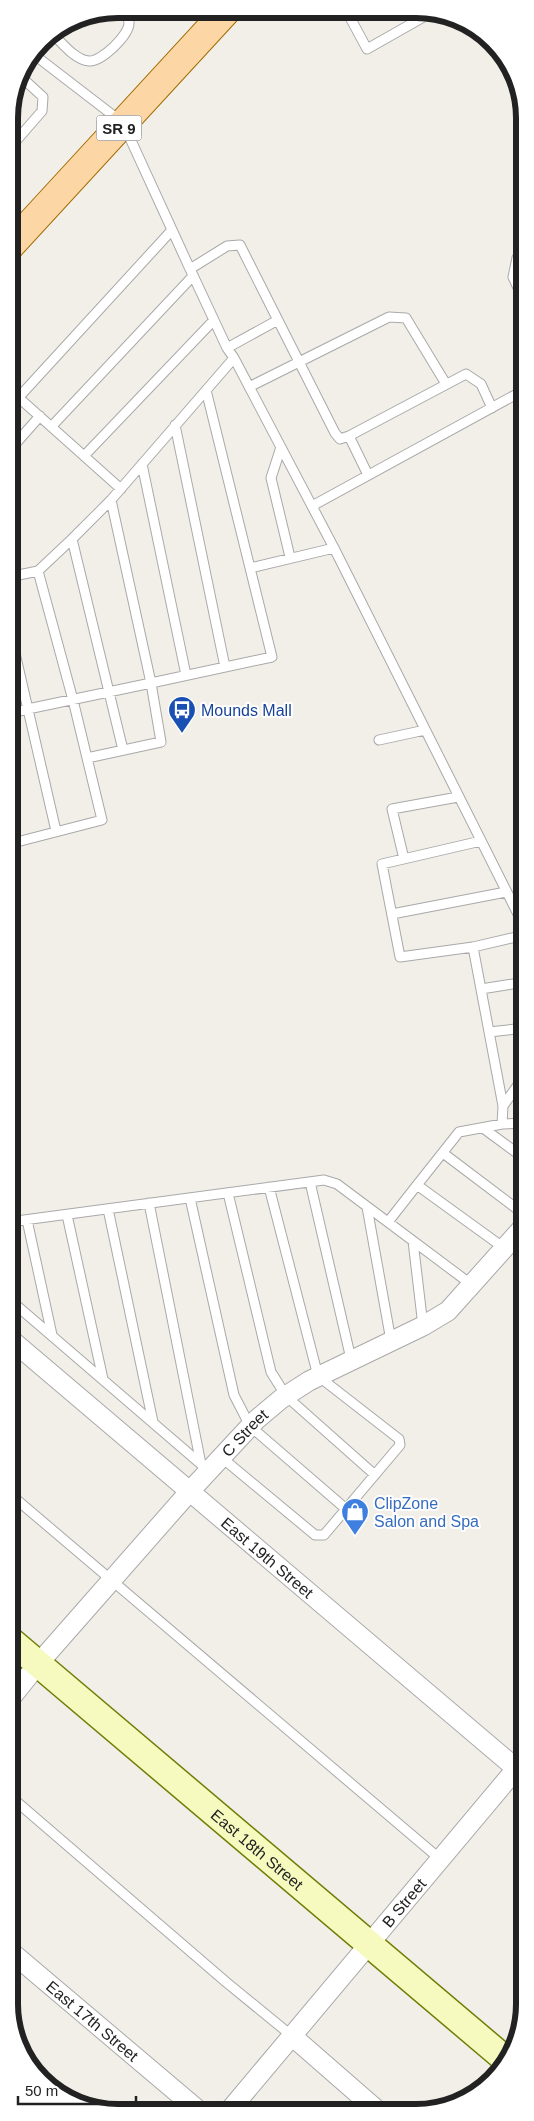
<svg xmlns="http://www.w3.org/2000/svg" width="534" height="2121" font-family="Arial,sans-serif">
<rect width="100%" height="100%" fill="#f2efe9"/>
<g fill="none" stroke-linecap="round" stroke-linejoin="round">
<defs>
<path id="lane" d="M346,10L367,49L434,11
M52,33C61,42 75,60 89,61C101,62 130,35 129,22C128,17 125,13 121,9
M32,53L123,123L190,269L227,246L240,245L335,433L340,439L349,436
M9,149L42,111L43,97L18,74
M524,252L517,258L513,277L524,301
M191,271L227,348L234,358
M227,348L278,320
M249,387L389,317L406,318L446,384
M9,389L121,489
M206,390L250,568
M19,397L172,230
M175,425L225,667
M52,426L193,276
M281,447L271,478L290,557
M9,451L40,416
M84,456L214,320
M142,464L186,675
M368,475L349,436L466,374L481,384L492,408
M312,506L524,390
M72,539L123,750
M334,548L525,928
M38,571L73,700L87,758
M9,577L38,571L72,539L111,500L234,358L334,548L250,568L272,657L151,683L161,742L87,758L102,820L9,844
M9,627L56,831
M9,713L151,683L111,500
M379,740L425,730
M9,818L15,842
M404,859L392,809L458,797
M392,914L506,892
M473,947L525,935
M481,989L525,982
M489,1032L525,1028
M9,1038L12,1061L9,1062
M503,1106L525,1075
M502,1124L525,1123
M483,1128L525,1159
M443,1153L525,1215
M310,1182L351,1359
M417,1185L459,1132L502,1124L503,1106L473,947L400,957L382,864L481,841
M228,1193L271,1372L286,1396L375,1475
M190,1198L234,1395L250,1426L346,1509
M149,1203L201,1464
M367,1207L391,1341
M108,1209L153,1422
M67,1215L103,1379
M27,1220L52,1335
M9,1222L324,1180L337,1184L472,1285
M388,1222L417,1185L504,1248
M413,1241L423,1326
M9,1299L202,1465
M221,1457L315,1535H324L400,1445L399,1439L318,1376L269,1187
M10,1494L440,1859
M10,1796L226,1982L292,2036"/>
<g id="street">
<path id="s1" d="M9,1338L525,1776"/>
<path id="s2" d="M10,1699L38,1664L190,1491L256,1420L281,1399L309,1381L423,1326L448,1311L525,1225"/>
<path id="s3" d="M10,1951L198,2110"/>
<path d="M292,2036L378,2111"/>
<path id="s4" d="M229,2111L516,1769"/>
</g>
<g id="secondary">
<path id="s5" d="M10,1640L505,2059"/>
</g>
<path id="primary" d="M9,247L228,9"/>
</defs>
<use href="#lane" stroke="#a9a9a9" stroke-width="11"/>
<use href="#street" stroke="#a9a9a9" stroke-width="21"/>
<use href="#secondary" stroke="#707d05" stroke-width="29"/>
<use href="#primary" stroke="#a06b00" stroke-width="30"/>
<use href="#lane" stroke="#fff" stroke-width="9"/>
<use href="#street" stroke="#fff" stroke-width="19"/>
<use href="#secondary" stroke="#f7fabf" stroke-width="26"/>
<use href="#primary" stroke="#fcd6a4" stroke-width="28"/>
</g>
<defs>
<symbol id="bus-pin" viewBox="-11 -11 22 30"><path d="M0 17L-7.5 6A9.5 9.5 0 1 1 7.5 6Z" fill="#1a4fb4" stroke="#fff"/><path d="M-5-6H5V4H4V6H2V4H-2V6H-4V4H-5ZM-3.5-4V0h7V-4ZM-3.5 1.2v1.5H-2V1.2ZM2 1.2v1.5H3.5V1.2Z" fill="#fff"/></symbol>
<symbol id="shop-pin" viewBox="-11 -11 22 30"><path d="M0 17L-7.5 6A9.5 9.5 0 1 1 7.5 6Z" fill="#3f7fe0" stroke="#fff"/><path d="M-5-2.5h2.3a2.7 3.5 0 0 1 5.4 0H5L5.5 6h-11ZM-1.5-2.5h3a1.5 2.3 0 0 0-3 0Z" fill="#fff"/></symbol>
</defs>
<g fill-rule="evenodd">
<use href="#bus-pin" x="166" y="694" width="32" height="43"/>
<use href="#shop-pin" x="339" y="1496" width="32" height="43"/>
</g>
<g text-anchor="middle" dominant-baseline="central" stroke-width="4" stroke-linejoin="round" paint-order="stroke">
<rect fill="#fff" stroke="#646464" stroke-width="1" x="96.5" y="115.5" width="45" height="25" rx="4"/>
<g font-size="15" font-weight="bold" fill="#222">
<text x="119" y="128">SR 9</text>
</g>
<g font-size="16" fill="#164399" stroke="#fff" text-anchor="start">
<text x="201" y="710">Mounds Mall</text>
</g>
<g font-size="16" fill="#222" stroke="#fff">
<text stroke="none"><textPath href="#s2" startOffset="355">C Street</textPath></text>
<text stroke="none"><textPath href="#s1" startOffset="339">East 19th Street</textPath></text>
<text stroke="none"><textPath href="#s5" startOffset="324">East 18th Street</textPath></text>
<text stroke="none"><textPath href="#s4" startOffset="272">B Street</textPath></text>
<text stroke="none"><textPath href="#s3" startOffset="108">East 17th Street</textPath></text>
</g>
<g font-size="16" fill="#366cbe" stroke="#fff" text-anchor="start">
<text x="374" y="1503">ClipZone<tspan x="374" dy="18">Salon and Spa</tspan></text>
</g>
</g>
<path d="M0 0H534V2121H0ZM118 18H416A100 100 0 0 1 516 118V2004A100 100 0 0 1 416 2104H118A100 100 0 0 1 18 2004V118A100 100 0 0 1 118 18Z" fill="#fff" fill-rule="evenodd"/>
<path fill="none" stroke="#222" stroke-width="6" d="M118 18H416A100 100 0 0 1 516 118V2004A100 100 0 0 1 416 2104H118A100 100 0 0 1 18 2004V118A100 100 0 0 1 118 18Z"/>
<path d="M18 2096v8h118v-8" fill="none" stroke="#222222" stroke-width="2.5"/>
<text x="25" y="2096" font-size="15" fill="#222222" stroke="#ffffff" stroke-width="4" paint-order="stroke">50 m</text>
</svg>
